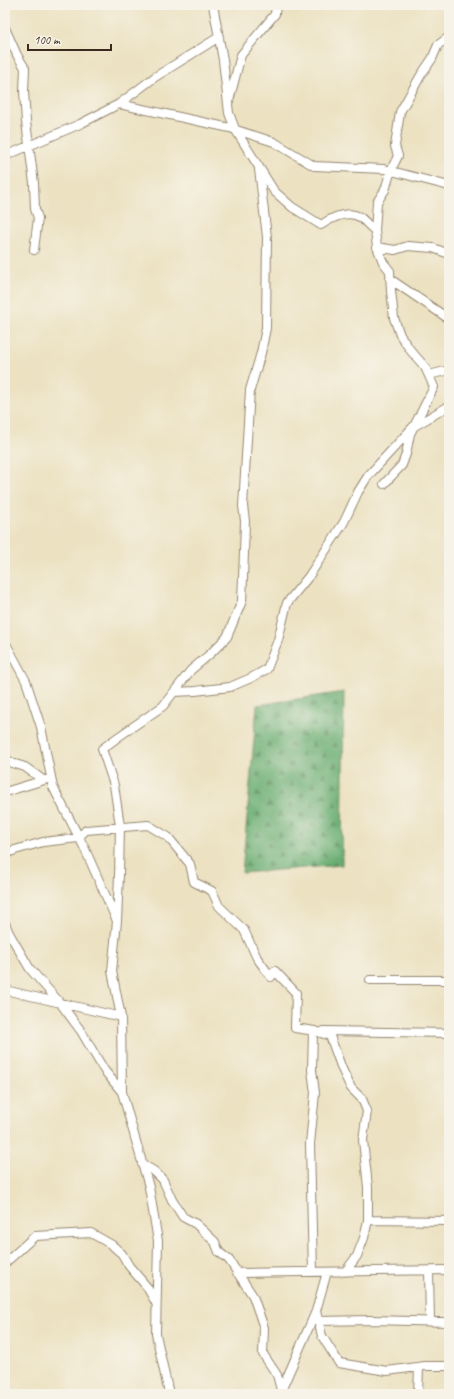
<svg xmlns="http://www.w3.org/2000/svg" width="454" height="1399" font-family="Caveat,sans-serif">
<defs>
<pattern id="forest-firs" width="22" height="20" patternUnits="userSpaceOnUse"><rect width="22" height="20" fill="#69ad72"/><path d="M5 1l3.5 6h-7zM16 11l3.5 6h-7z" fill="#588d5d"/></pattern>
</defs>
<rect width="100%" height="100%" fill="#f7f3e8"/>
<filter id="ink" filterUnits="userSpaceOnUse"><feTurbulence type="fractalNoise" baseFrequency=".025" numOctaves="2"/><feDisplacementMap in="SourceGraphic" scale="8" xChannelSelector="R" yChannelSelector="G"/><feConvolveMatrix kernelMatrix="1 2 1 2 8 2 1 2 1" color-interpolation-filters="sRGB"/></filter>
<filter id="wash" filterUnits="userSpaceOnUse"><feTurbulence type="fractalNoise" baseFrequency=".012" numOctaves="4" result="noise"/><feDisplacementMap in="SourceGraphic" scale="16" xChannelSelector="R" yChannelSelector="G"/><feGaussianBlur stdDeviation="0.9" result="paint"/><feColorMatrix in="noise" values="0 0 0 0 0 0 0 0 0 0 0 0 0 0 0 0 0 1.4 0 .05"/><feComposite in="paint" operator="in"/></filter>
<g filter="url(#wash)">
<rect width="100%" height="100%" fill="#ece2c2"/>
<path fill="url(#forest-firs)" stroke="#526c48" d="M344,692L342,865L242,873L257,705Z"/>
</g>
<g filter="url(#ink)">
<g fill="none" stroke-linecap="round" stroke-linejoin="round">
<defs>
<path id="minor" d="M213,5L223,60L229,113L235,129L274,191L292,207L321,225C331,218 347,210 360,217C365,221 370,227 375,231
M5,28L17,55L25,68L24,91L26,122L34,183L35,209L38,218L34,250
M229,101L241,55L275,14L276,5
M119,104L155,77L219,37
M5,156L80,124L119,104L230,128L274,142L314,166L384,169L449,186
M377,247L395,250L408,246L433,248L449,254
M390,279L449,319
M429,375L449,370
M384,484L402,465L406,454L410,434L434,387L425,367L411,351L400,335L394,318L391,291L390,271L383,262L377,247L375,231L377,202L385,190L391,170L398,156L395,146L400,112L421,75L432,59L438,45L449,37
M5,642L26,681L41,727L53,787L84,847L117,921L112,971L121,1017L122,1092L149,1187L158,1241L156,1334L169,1394
M174,692L195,691L230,687L251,678L267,669L278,640L287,603L309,576L344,522L358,492L368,476L413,427L449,406
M5,758L12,763L25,767L43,780
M5,792L51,778
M5,854L15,850L43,842L78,838L86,830L148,825L168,837L190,864L194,882L212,891L219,906L244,930L257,958L271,977L275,971L296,993L295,1028L315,1031L330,1036L342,1069L351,1088L362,1099L367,1111L363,1140L368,1187V1220L364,1238L357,1256L345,1272
M117,921L119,875L120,826L114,785L102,749L118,737L163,706L191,670L210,654L227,637L242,601L244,553L245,521L243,506L250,390L261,353L266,328L267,237L259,169
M5,923L9,933L30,969L61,1004L81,1031L104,1070L122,1092
M370,980H449
M5,990L121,1017
M324,1031L449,1033
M313,1032L312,1070L315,1093L310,1144L313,1272
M142,1164L154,1171L163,1180L172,1200L183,1217L196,1224L215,1242L219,1252L229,1260L253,1296L264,1328L263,1354L277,1375L281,1390
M368,1220L449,1221
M5,1263L35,1236L91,1233L112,1245L122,1254L129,1266L147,1287L156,1303
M429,1271L430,1321
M237,1273L449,1270
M316,1311L322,1336L339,1363L387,1371L425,1366H449
M318,1321L372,1320L449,1322
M281,1391L316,1311L327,1272
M418,1394L419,1367"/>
</defs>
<use href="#minor" stroke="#948670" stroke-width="10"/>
<use href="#minor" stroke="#fff" stroke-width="8"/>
</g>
</g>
<rect width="454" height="1399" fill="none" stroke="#f7f3e8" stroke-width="20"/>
<path d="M28 44v6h83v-6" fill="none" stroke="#3b2a1e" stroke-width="2"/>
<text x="34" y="44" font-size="12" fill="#3b2a1e" stroke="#f7f3e8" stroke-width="3" paint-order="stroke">100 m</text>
</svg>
